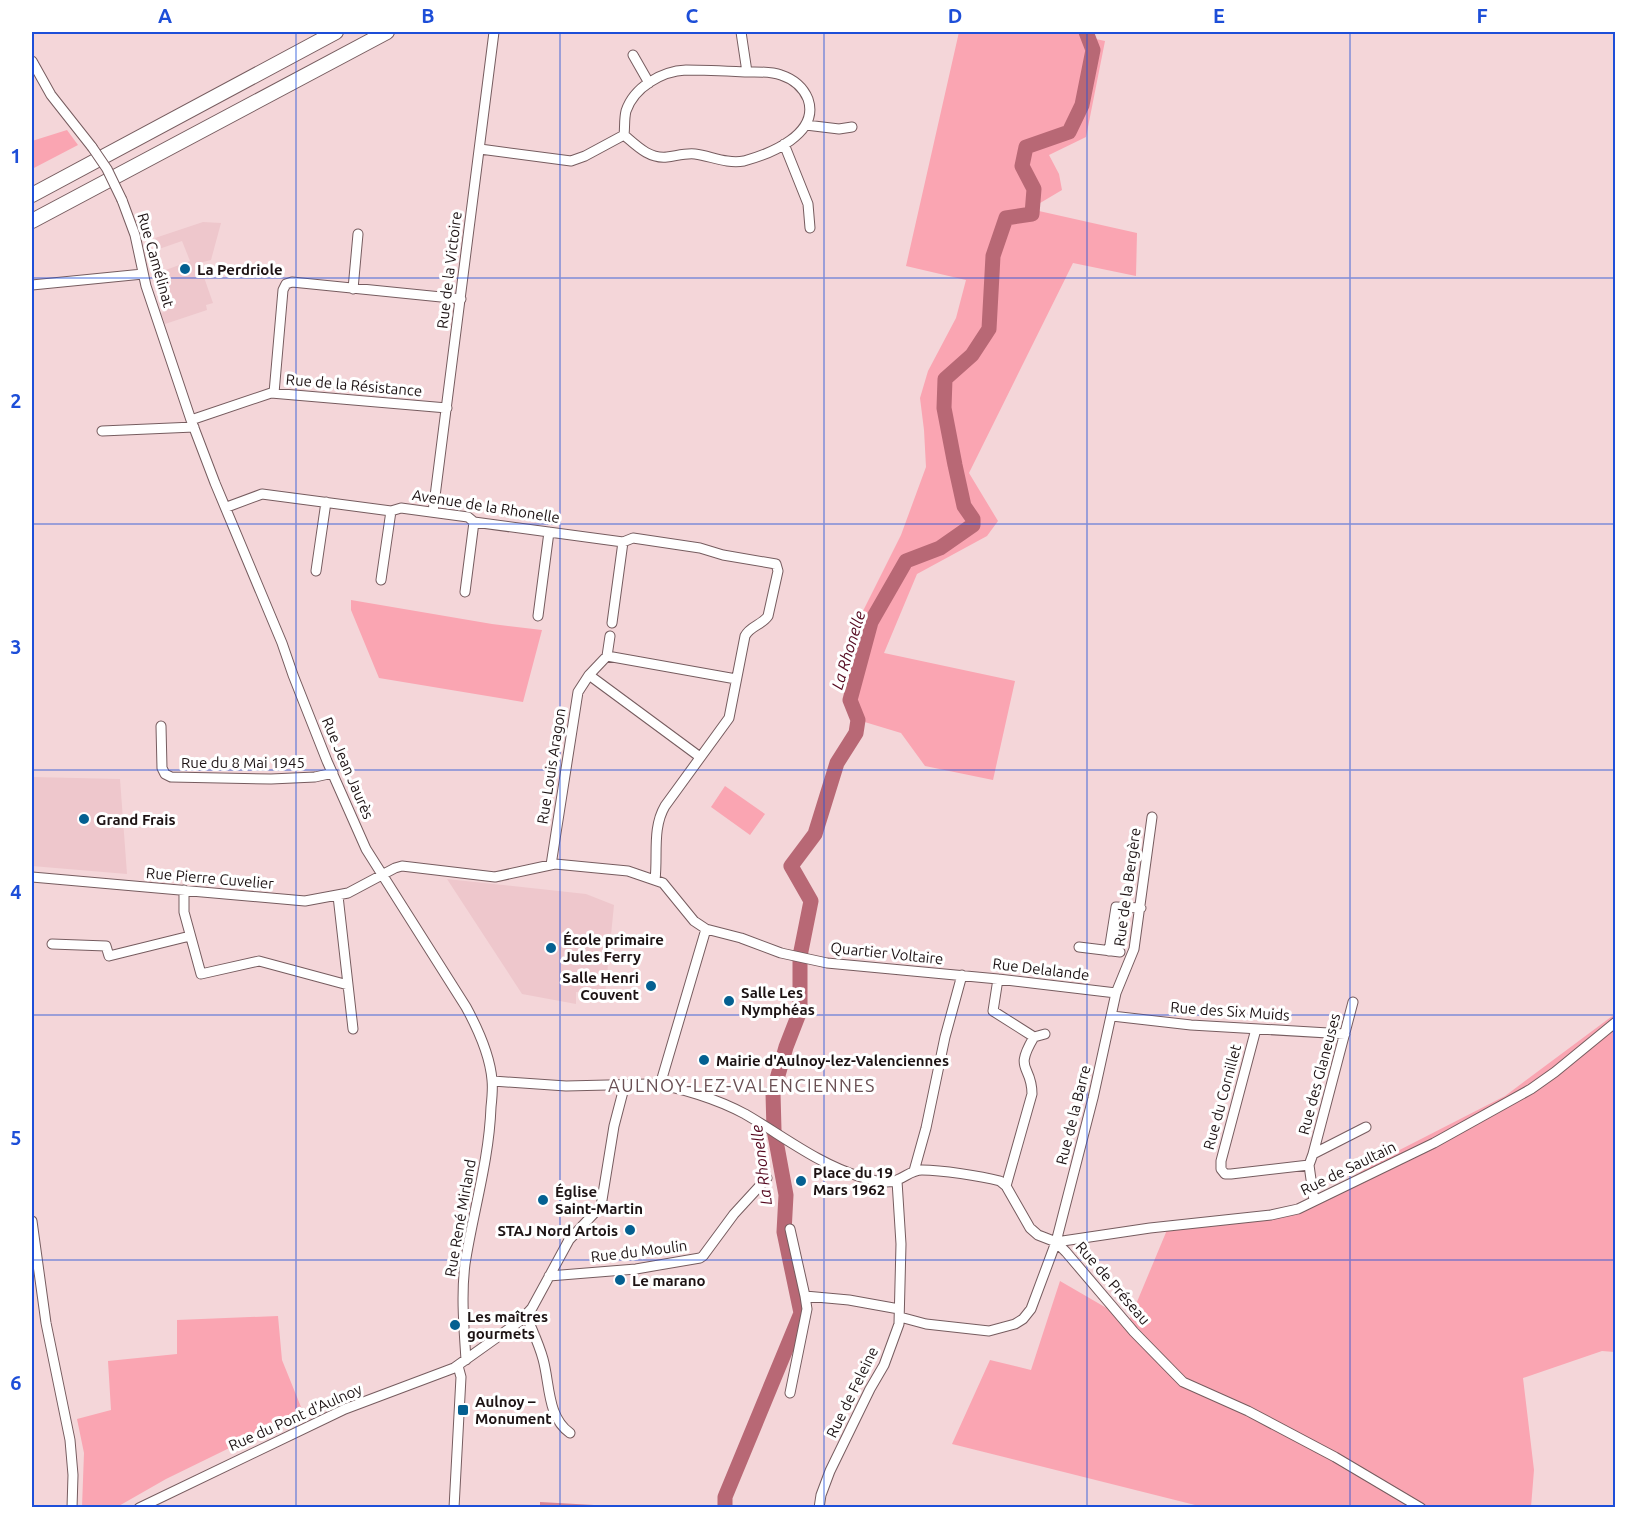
<svg xmlns="http://www.w3.org/2000/svg" width="1647" height="1539" font-family="Ubuntu,sans-serif">
<rect width="100%" height="100%" fill="#f4d6d9"/>
<path fill="#eec7cc" d="M203,222L221,223L211,260L199,263L213,303L206,305L207,310L165,324L161,313L167,311L155,274L190,261L182,241L159,249L155,238Z
M32,777L120,779L127,874L32,866Z
M447,879L586,894L614,905L605,995L576,992V1004L522,994Z"/>
<path fill="#faa5b2" d="M959,32H1079L1082,36L1105,41L1086,137L1049,155L1059,174L1062,190L1030,209L1137,233L1136,276L1073,263L969,473L998,521L987,536L917,574L884,653L1015,681L993,780L925,766L901,733L858,720L852,633L901,535L926,467L924,430L920,398L928,371L956,318L966,280L906,266Z
M67,130L78,145L32,169V141Z
M351,600L492,624L542,630L523,702L379,678L351,610Z
M725,786L765,814L750,835L711,807Z
M1615,1014V1352L1602,1351L1523,1378L1534,1470L1531,1507H1203L952,1444L990,1360L1031,1370L1060,1281L1129,1321L1167,1230L1288,1216L1380,1160L1505,1096Z
M278,1316L282,1360L303,1412L166,1479L117,1507H82L84,1453L77,1419L111,1410L108,1361L177,1354V1320Z"/>
<path fill="#da8694" d="M540,1502L630,1507H540Z"/>
<g fill="none" stroke-linecap="round" stroke-linejoin="round">
<path stroke="#b86875" stroke-width="15" d="M725,1508V1497L801,1313L784,1232L786,1195L774,1130L773,1093L786,1047L800,1011V956L811,901L791,866L815,834L837,763L856,733L858,720L850,700L871,622L906,561L940,548L973,525V519L964,506L955,465L944,408L945,379L972,355L989,329L993,256L1006,218L1032,214L1034,189L1022,166L1026,147L1069,132L1082,105L1093,50L1086,32"/>
<defs>
<path id="minor" d="M741,32L747,72
M633,55L649,83
M32,61L51,95L92,147
M686,70C706,70 726,71 745,72C757,72 770,71 781,75C793,79 803,87 808,99C820,134 770,154 744,161C726,164 711,156 695,154C685,153 676,156 667,157C649,159 637,146 624,135C625,127 624,119 626,111C634,87 662,71 686,70Z
M806,125L839,129L852,127
M784,144L808,204L810,228
M480,149L571,161L585,156L624,135
M122,200L135,235L146,286L191,420L215,483L282,643L293,675L327,761L366,849L466,1007C478,1029 490,1055 492,1080C493,1089 492,1098 491,1107C489,1161 473,1212 465,1264C461,1296 464,1328 466,1360
M32,285L143,274
M353,289L358,234
M274,393L283,290L286,284L292,282L461,299
M191,420L271,393L447,408
M102,431L194,427
M227,507L262,494L391,511L401,508L468,517L474,522L623,542L633,538L700,548L723,555L776,564L778,571L768,616C762,625 750,626 745,636L729,718L665,806C652,828 658,855 655,880
M433,512L494,32
M316,571L326,502
M381,580L391,511
M465,592L474,522
M538,616L549,532
M612,623L623,542
M607,656L736,679
M589,675L700,757
M161,726L162,768L165,774L171,777L271,779L315,777L333,773
M551,865L578,692L589,675L607,656L610,636
M32,877L305,901L348,893L395,868L402,866L495,877L555,864L628,871L663,883L694,921L706,929L741,938L781,953L827,963L998,979L1116,993
M184,890V912L201,974L259,961L348,985
M338,896L353,1029
M52,944L106,946L109,956L190,936
M1079,947L1120,952
M1109,951L1116,907L1141,908
M998,979L993,1011L1034,1037C1013,1072 1032,1064 1032,1094L1006,1186
M1112,1016L1191,1025L1345,1034
M1256,1029L1221,1161V1169L1225,1174H1231L1309,1165
M1034,1037L1045,1034
M493,1081L566,1086L649,1084C678,1086 719,1100 745,1114C783,1136 818,1164 861,1177C872,1180 887,1185 897,1180C907,1176 912,1170 922,1170C942,1170 980,1176 1000,1181L1006,1186L1030,1228L1038,1235L1056,1242L1066,1252L1134,1332L1183,1382L1248,1411L1335,1457L1421,1508
M660,1085L706,929
M1313,1154L1353,1002
M914,1171L926,1128L945,1037L962,975
M1314,1201L1309,1165L1313,1154L1366,1127
M32,1221L46,1323L70,1440L73,1475L72,1508
M790,1229L805,1296L807,1309L790,1393
M1056,1242L1150,1228L1271,1215L1298,1209L1434,1143L1531,1089L1555,1072L1616,1022
M549,1276L636,1269L700,1258L703,1256L734,1214L767,1178
M805,1296L849,1300L899,1309
M526,1315C532,1330 539,1344 543,1359C550,1384 547,1417 570,1433
M900,1317L926,1324L989,1331L1015,1324L1023,1319L1031,1309L1056,1242L1093,1098L1116,993L1134,949L1152,817
M139,1508L345,1409L454,1368L520,1321L532,1308L569,1240L601,1206L614,1126L625,1084
M454,1508L461,1377L458,1366
M819,1508L821,1495L830,1471L870,1389L884,1365L899,1324L901,1244L897,1181"/>
<path id="highway" d="M32,195L336,32
M32,221L387,32"/>
</defs>
<use href="#minor" stroke="#765c5f" stroke-width="11"/>
<use href="#highway" stroke="#765c5f" stroke-width="16"/>
<use href="#minor" stroke="#fff" stroke-width="9"/>
<use href="#highway" stroke="#fff" stroke-width="14"/>
<defs>
<path id="minor-bridge" d="M92,147L107,169L122,200"/>
</defs>
<use href="#minor-bridge" stroke="#765c5f" stroke-width="11" stroke-linecap="butt"/>
<use href="#minor-bridge" stroke="#fff" stroke-width="9"/>
</g>
<path fill="none" stroke="#1d4ed8" stroke-width="1.5" stroke-opacity="0.55" d="M296,32V1508M560,32V1508M824,32V1508M1087,32V1508M1350,32V1508M32,278H1616M32,524H1616M32,770H1616M32,1015H1616M32,1260H1616"/>
<g fill="#046091" stroke="#fff" stroke-width="2">
<circle cx="185" cy="269" r="6"/>
<circle cx="84" cy="819" r="6"/>
<circle cx="551" cy="948" r="6"/>
<circle cx="651" cy="986" r="6"/>
<circle cx="729" cy="1001" r="6"/>
<circle cx="704" cy="1060" r="6"/>
<circle cx="801" cy="1181" r="6"/>
<circle cx="543" cy="1200" r="6"/>
<circle cx="630" cy="1230" r="6"/>
<circle cx="620" cy="1280" r="6"/>
<circle cx="455" cy="1325" r="6"/>
<rect x="457" y="1404" width="12" height="12" rx="3"/>
</g>
<g text-anchor="middle" dominant-baseline="central" stroke-width="6" stroke-linejoin="round" paint-order="stroke">
<g font-size="15" fill="#1d1314" stroke="#fff">
<text transform="translate(156 260) rotate(74)">Rue Camélinat</text>
<text transform="translate(449 270) rotate(-83)">Rue de la Victoire</text>
<text transform="translate(354 385) rotate(5)">Rue de la Résistance</text>
<text transform="translate(486 506) rotate(9)">Avenue de la Rhonelle</text>
<text x="243" y="762">Rue du 8 Mai 1945</text>
<text transform="translate(551 766) rotate(-81)">Rue Louis Aragon</text>
<text transform="translate(348 768) rotate(67)">Rue Jean Jaurès</text>
<text transform="translate(210 878) rotate(5)">Rue Pierre Cuvelier</text>
<text transform="translate(1127 887) rotate(-82)">Rue de la Bergère</text>
<text transform="translate(887 953) rotate(6)">Quartier Voltaire</text>
<text transform="translate(1041 969) rotate(7)">Rue Delalande</text>
<text transform="translate(1230 1011) rotate(4)">Rue des Six Muids</text>
<text transform="translate(1319 1074) rotate(-75)">Rue des Glaneuses</text>
<text transform="translate(1222 1097) rotate(-75)">Rue du Cornillet</text>
<text transform="translate(1073 1115) rotate(-76)">Rue de la Barre</text>
<text transform="translate(1348 1168) rotate(-26)">Rue de Saultain</text>
<text transform="translate(460 1218) rotate(-80)">Rue René Mirland</text>
<text transform="translate(639 1251) rotate(-7)">Rue du Moulin</text>
<text transform="translate(1113 1283) rotate(49)">Rue de Préseau</text>
<text transform="translate(852 1392) rotate(-64)">Rue de Feleine</text>
<text transform="translate(295 1417) rotate(-24)">Rue du Pont d'Aulnoy</text>
</g>
<g font-size="15" font-weight="bold" fill="#1d1314" stroke="#fff" text-anchor="start">
<text x="197" y="269">La Perdriole</text>
<text x="96" y="819">Grand Frais</text>
<text x="563" y="939">École primaire<tspan x="563" dy="17">Jules Ferry</tspan></text>
<text x="639" y="977" text-anchor="end">Salle Henri<tspan x="639" dy="17">Couvent</tspan></text>
<text x="741" y="992">Salle Les<tspan x="741" dy="17">Nymphéas</tspan></text>
<text x="716" y="1060">Mairie d'Aulnoy-lez-Valenciennes</text>
<text x="813" y="1172">Place du 19<tspan x="813" dy="17">Mars 1962</tspan></text>
<text x="555" y="1191">Église<tspan x="555" dy="17">Saint-Martin</tspan></text>
<text x="618" y="1230" text-anchor="end">STAJ Nord Artois</text>
<text x="632" y="1280">Le marano</text>
<text x="467" y="1316">Les maîtres<tspan x="467" dy="17">gourmets</tspan></text>
<text x="475" y="1401">Aulnoy –<tspan x="475" dy="17">Monument</tspan></text>
</g>
<g font-size="16" font-style="italic" fill="#550920" stroke="#fff">
<text transform="translate(848 650) rotate(-73)">La Rhonelle</text>
<text transform="translate(761 1165) rotate(-97)">La Rhonelle</text>
</g>
<g font-size="18" letter-spacing="1.5" fill="#694f53" stroke="#fff">
<text x="742" y="1085">AULNOY-LEZ-VALENCIENNES</text>
</g>
</g>
<rect width="1647" height="1539" fill="none" stroke="#ffffff" stroke-width="66"/>
<rect x="33" y="33" width="1581" height="1473" fill="none" stroke="#1d4ed8" stroke-width="2"/>
<g font-size="20" text-anchor="middle" font-weight="bold" fill="#1d4ed8">
<text x="165" y="23">A</text>
<text x="428" y="23">B</text>
<text x="692" y="23">C</text>
<text x="955" y="23">D</text>
<text x="1219" y="23">E</text>
<text x="1482" y="23">F</text>
<text x="16" y="163">1</text>
<text x="16" y="408">2</text>
<text x="16" y="654">3</text>
<text x="16" y="899">4</text>
<text x="16" y="1145">5</text>
<text x="16" y="1390">6</text>
</g>
</svg>
